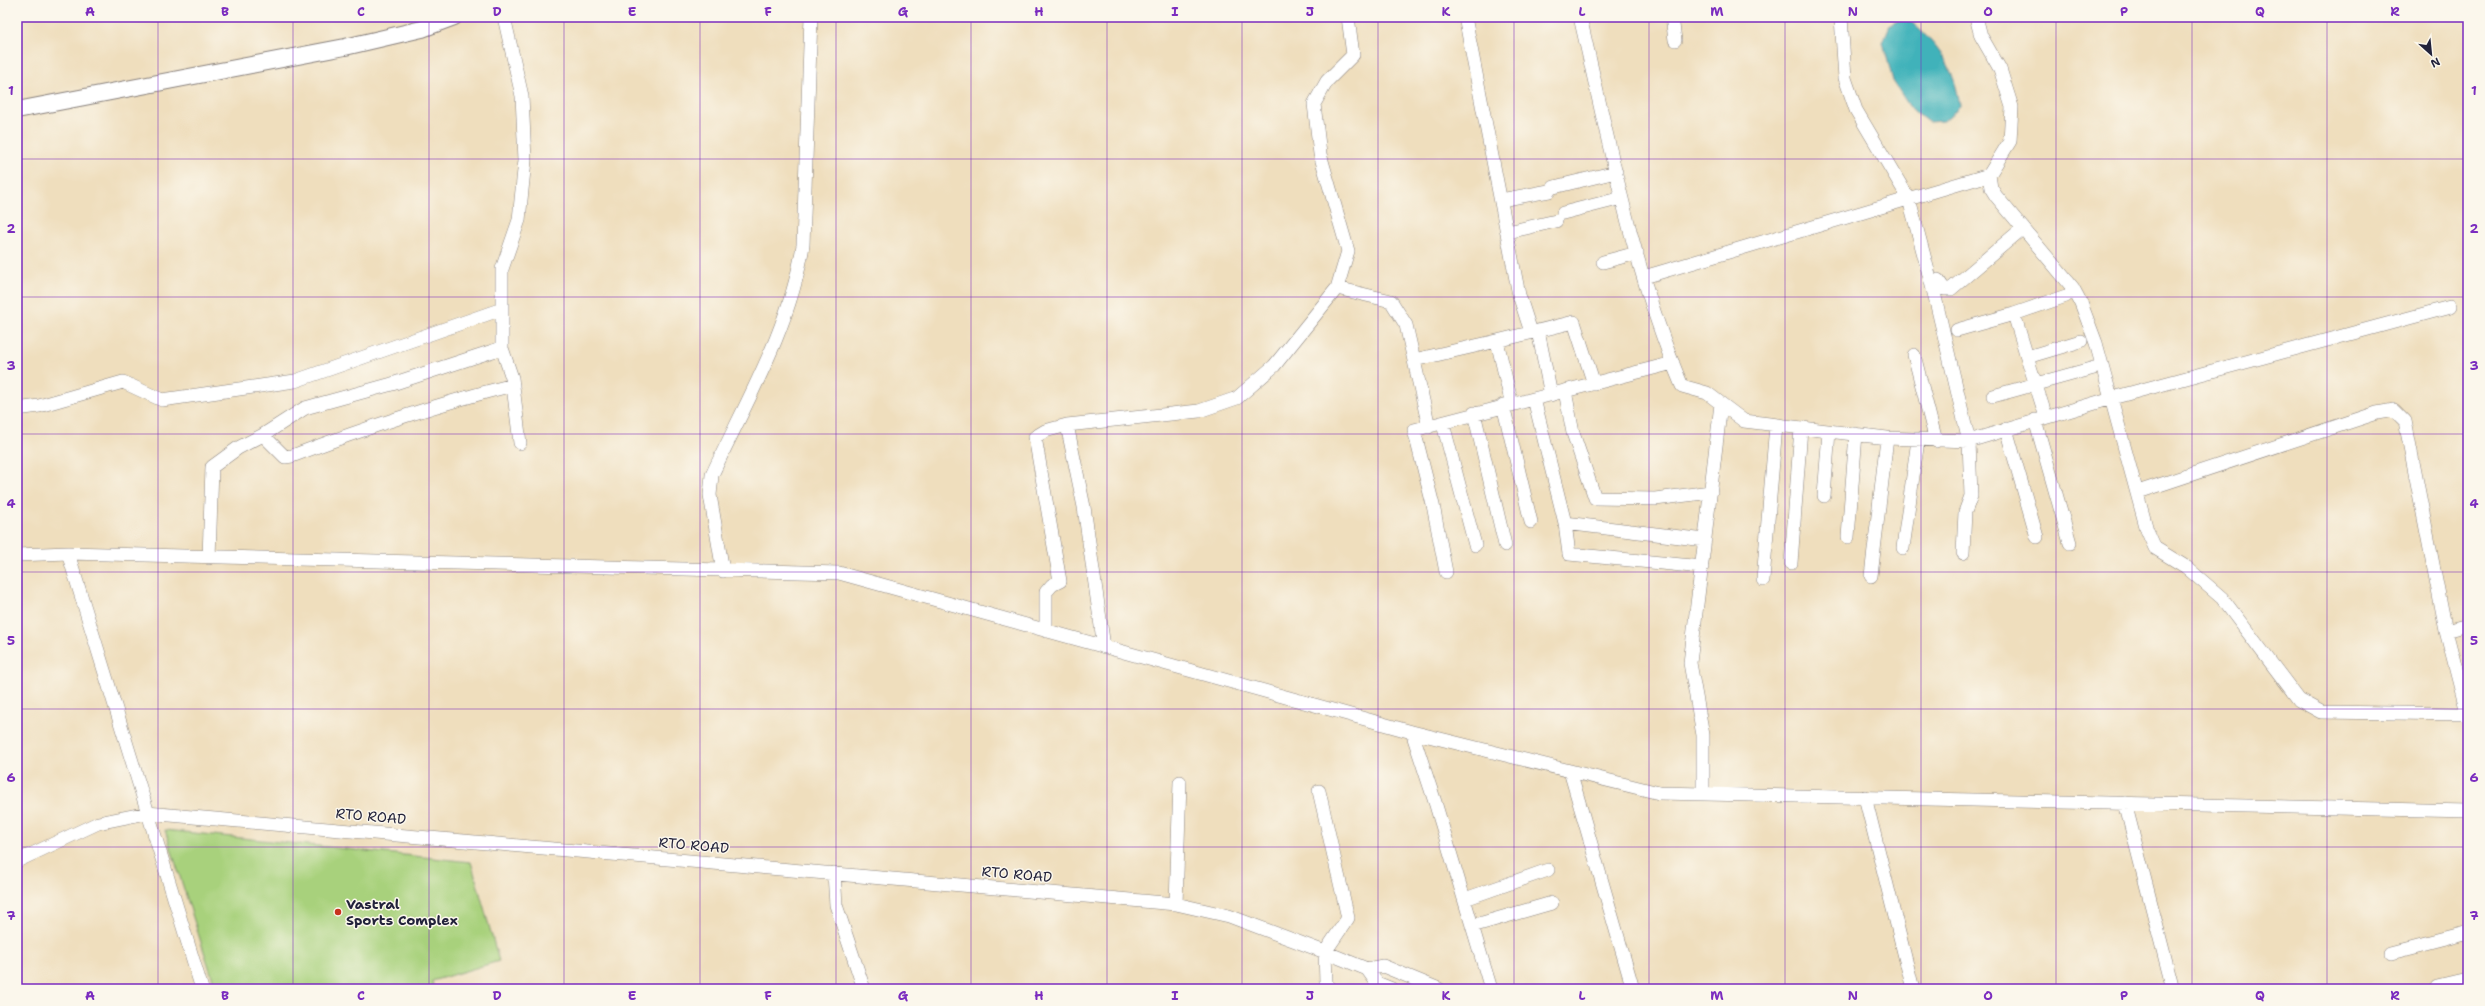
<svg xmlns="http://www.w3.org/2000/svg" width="2485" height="1006" font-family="'Shantell Sans',sans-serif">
<rect width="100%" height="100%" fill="#fbf7ec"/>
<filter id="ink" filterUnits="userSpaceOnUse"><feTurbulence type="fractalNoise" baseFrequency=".025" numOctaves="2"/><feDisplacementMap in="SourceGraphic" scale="8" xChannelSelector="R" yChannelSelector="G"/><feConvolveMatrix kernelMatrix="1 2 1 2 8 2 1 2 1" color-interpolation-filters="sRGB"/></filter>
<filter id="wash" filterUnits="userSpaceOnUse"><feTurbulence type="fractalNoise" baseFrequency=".012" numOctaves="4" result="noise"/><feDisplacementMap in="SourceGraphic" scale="16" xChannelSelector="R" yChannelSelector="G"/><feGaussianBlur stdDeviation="0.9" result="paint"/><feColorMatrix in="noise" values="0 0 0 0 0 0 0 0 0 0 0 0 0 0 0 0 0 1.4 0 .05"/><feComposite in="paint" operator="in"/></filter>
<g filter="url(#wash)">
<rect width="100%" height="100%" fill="#efdebd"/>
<path fill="#a8d17c" stroke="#657a5c" d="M165,830L471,862L499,961L432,981L434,989H216Z"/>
<path fill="#41b2ba" stroke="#326a7a" d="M1905,17C1937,43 1954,65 1960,106L1944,121L1928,122L1911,109L1893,81L1883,42L1890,25Z"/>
</g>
<g filter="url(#ink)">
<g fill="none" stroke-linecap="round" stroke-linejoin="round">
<defs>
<path id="minor" d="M504,17L522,96L525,160L519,220L502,269V348L512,378L520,443
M1465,17L1519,295L1531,332
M1580,17C1609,141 1632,268 1682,386L1707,393L1744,421L1887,438L1969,441L2112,398L2450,307
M1672,17L1675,40
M1841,17L1845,78L1856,110L1909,199L1935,297L1969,441L1971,496L1965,512L1963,553
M1976,17L1981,36L2000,69L2012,107L2010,141L1989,175
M1554,187L1616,172
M1501,200L1549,191
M1563,213L1622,198
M1508,232L1556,221
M1603,262L1637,253
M1644,277L1989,175L1991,188L1996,196L2073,288L2081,303L2096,343L2147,530L2155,548L2186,567L2222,598L2299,700L2321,712L2467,714
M1938,280L1944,289H1951L2023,228
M1337,288L1391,301L1406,325L1429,427
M2014,314L2066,296
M1957,330L2014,314L2027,357
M1538,331L1551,395
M1497,341L1574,322L1594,384
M1914,355L1936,441
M1414,360L1497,341L1512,405
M1565,391L1573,433L1595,498L1655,499L1711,492
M1993,396L2094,368
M1534,399L1565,523L1705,540
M1503,405L1531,522
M17,409L39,406L123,382L162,400L295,381L502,309
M1474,413L1505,545
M2046,417L2027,357L2081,341
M2035,420L2070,543
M1443,424L1475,545
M1067,425L1199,411L1237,398L1274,366L1337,288L1348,251L1320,154L1314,104L1327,81L1353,55L1348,17
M2006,429L2037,537
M263,435L285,457L292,456C365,428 437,404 513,385
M2138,492L2377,413L2394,410L2405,421L2446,631
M1824,496L1829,432
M1565,523L1569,554L1702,567
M1848,537L1856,434
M1903,548L1918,440
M68,553L202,989
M17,555L68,553L839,573L1412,732L1659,793L2468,811
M209,558L212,467L238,448L263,435L305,408L392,384L502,348
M1791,563L1801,428
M723,571L710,495L712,475C746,402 791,326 803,245L811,17
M1446,572L1433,505L1414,430L1673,363
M1871,576L1887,438
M1763,580L1776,425
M2468,625L2446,631L2468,716
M1046,631V592L1052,585L1060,581L1035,437L1045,431L1067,425L1084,507L1104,647
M1412,732L1435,802L1491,989
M1570,771L1633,989
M1319,791L1348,918L1325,952L1326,982L1329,989
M1703,794V735L1690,663L1721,404
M1865,797L1913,989
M2125,803L2173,989
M17,861L98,823L147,813L1176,904L1229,916L1325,952L1367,969L1377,983L1392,989
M834,873L836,905L864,989
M1465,899L1548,870
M1176,904L1180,782
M1472,926L1552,903
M2391,953L2468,933
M1367,969L1383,966L1439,989
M2438,987L2468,980"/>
<path id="major" d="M17,110L345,47L422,29L454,17"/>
</defs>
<use href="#minor" stroke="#88807c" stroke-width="14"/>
<use href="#major" stroke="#88807c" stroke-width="18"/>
<use href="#minor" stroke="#fff" stroke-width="13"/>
<use href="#major" stroke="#fff" stroke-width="16"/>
</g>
</g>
<path fill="none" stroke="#7b2cbf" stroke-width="1" stroke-opacity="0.55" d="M158,17V989M293,17V989M429,17V989M564,17V989M700,17V989M836,17V989M971,17V989M1107,17V989M1242,17V989M1378,17V989M1514,17V989M1649,17V989M1785,17V989M1921,17V989M2056,17V989M2192,17V989M2327,17V989M17,159H2468M17,297H2468M17,434H2468M17,572H2468M17,709H2468M17,847H2468"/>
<circle fill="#c8321e" stroke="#fbf7ec" stroke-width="1.5" cx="338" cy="912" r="4"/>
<g text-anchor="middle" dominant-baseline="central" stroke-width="3" stroke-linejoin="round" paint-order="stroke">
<g font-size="14" fill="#22223b" stroke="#fbf7ec">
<text transform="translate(371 816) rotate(5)">RTO ROAD</text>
<text transform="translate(694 845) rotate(5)">RTO ROAD</text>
<text transform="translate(1017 874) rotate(5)">RTO ROAD</text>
</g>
<g font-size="14" font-weight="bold" fill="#22223b" stroke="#fbf7ec" text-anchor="start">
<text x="346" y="904">Vastral<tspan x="346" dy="16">Sports Complex</tspan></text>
</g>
</g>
<rect width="2485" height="1006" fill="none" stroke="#fbf7ec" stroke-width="44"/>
<g transform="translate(2431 54) rotate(153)" stroke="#fbf7ec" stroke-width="3" paint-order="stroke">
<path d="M0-3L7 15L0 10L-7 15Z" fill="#22223b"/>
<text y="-6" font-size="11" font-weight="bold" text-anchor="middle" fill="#22223b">N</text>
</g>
<rect x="22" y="22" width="2441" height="962" fill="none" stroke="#7b2cbf" stroke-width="1.5"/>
<g font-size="13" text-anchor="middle" font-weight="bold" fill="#7b2cbf">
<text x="90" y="16">A</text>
<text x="225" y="16">B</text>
<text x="361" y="16">C</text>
<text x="497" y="16">D</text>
<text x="632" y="16">E</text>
<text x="768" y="16">F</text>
<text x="903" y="16">G</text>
<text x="1039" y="16">H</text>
<text x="1175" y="16">I</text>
<text x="1310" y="16">J</text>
<text x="1446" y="16">K</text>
<text x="1582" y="16">L</text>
<text x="1717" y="16">M</text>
<text x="1853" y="16">N</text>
<text x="1988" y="16">O</text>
<text x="2124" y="16">P</text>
<text x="2260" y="16">Q</text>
<text x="2395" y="16">R</text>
<text x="11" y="95">1</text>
<text x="2474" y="95">1</text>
<text x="11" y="233">2</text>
<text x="2474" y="233">2</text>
<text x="11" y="370">3</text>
<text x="2474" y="370">3</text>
<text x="11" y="508">4</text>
<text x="2474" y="508">4</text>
<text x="11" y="645">5</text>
<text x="2474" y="645">5</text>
<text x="11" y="782">6</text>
<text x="2474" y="782">6</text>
<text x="11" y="920">7</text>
<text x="2474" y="920">7</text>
<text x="90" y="1000">A</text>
<text x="225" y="1000">B</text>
<text x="361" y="1000">C</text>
<text x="497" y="1000">D</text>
<text x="632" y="1000">E</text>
<text x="768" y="1000">F</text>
<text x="903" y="1000">G</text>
<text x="1039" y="1000">H</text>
<text x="1175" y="1000">I</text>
<text x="1310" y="1000">J</text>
<text x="1446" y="1000">K</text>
<text x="1582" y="1000">L</text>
<text x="1717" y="1000">M</text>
<text x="1853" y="1000">N</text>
<text x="1988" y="1000">O</text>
<text x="2124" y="1000">P</text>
<text x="2260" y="1000">Q</text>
<text x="2395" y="1000">R</text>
</g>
</svg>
